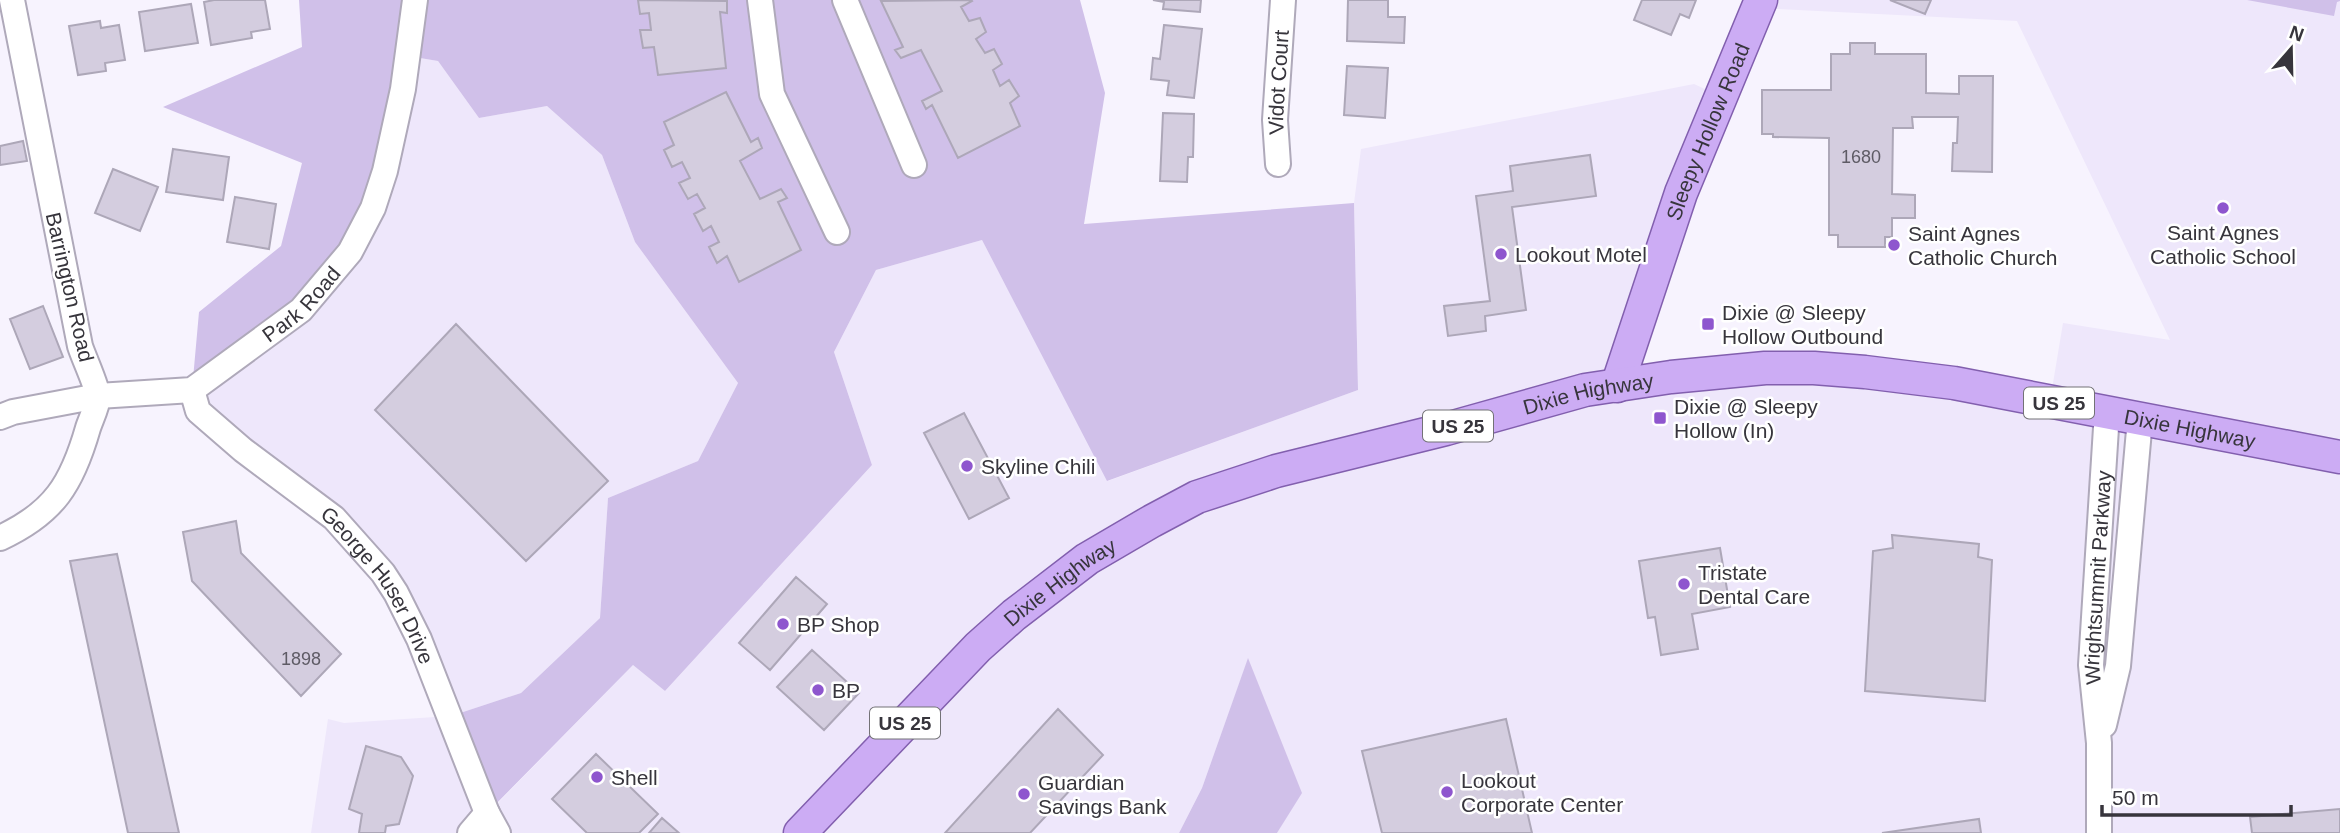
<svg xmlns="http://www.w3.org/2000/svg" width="2340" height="833" font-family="Helvetica,sans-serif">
<rect width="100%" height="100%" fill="#f7f3fe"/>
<path fill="#eee7fb" d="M1761,0H2340V833H1277L1301,792L1248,659L1202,788L1179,833H311L328,719L344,723L450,716L396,593L192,390L407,56L438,61L479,118L547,106L602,155L635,242L738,383L698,461L608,498L600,618L521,693L451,716L488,813L633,665L665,691L872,465L834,352L876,270L982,240L1108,481L1358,390L1354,203L1361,149L1694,84L1722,97L1618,386L1765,368L2050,401L2063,323L2170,340L2017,21L1758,8Z"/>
<path fill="#d0c0e9" d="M299,0H1080L1105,93L1084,224L1354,203L1358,390L1107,481L982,240L876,270L834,352L872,465L665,691L633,665L487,813L451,716L521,693L600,618L608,498L698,461L738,383L635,242L602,155L547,106L479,118L438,61L408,56L350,252L192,390L199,312L281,246L302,163L163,107L302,47Z
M2247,0H2340V1L2337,2L2334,16Z
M1248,658L1302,793L1277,833H1179L1202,788Z"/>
<path fill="#d4cddf" stroke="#ada7b8" stroke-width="2" d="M214,0H265L270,29L251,32L252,38L211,45L204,2Z
M638,0L727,1V13L720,12L726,68L658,75L654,47L643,48L640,30H651L649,13L640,14Z
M971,0L972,1L961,7L969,21L980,18L986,32L976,39L985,53L994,49L1002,64L993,70L1000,86L1009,80L1019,96L1010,103L1020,126L958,158L932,105L926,109L922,101L942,91L921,50L901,58L895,50L903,47L881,1Z
M1153,0H1201L1200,12L1163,9L1164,2Z
M1348,0H1388V17H1405L1404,43L1347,41Z
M1642,0H1696L1689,18L1680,14L1671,35L1634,20Z
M1890,0H1931L1925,14Z
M191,4L198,43L145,51L139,12Z
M100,21L101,28L119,25L125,60L105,63L106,71L78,75L69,26Z
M1164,25L1202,29L1194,98L1167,95L1169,81L1151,79L1153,58L1160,59Z
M1850,43H1875V54H1926V93L1959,94V76H1993L1992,172L1952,171L1953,143H1957L1958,117H1912L1913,128H1893L1892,194L1915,195V218H1892V237H1885V247H1838V235H1829V138L1773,137V134H1762V90H1831V54H1850Z
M1347,66L1388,68L1385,118L1344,115Z
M726,92L751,142L758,138L762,148L740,161L760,199L781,189L787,198L778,202L801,250L739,282L727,256L717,263L709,247L719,242L711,226L703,231L694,214L705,208L697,194L688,199L679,183L690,178L682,162L672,167L664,150L674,145L664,122Z
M1163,113L1194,114L1193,157H1188L1187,182L1160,181Z
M23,141L27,161L0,165V146Z
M173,149L229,157L223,200L166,192Z
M1590,155L1596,196L1512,207L1526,310L1485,316L1486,331L1448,336L1444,306L1490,301L1476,196L1513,191L1510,166Z
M113,169L158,187L140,231L95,213Z
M235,197L276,204L269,249L227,242Z
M43,306L63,357L30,369L10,319Z
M456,324L608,481L526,561L375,410Z
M964,413L1009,498L969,519L924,433Z
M236,521L241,553L341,654L301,696L192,581L183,532Z
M1892,535L1979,544L1978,557L1992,560L1985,701L1865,691L1873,551L1893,548Z
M1720,548L1730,607L1692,614L1698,649L1661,655L1655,617L1648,618L1639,561Z
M117,554L179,833H128L70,561Z
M796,577L827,604L770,670L739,643Z
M812,650L859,693L824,730L777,687Z
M1058,709L1103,755L1030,833H945Z
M1506,719L1532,833H1382L1362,751Z
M366,746L401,757L413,776L399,824L386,826L385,833H359L362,814L349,809Z
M596,754L658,814L639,833H587L552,799Z
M2340,809V833H2252L2250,817Z
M662,818L679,833H649Z
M1979,819L1981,833H1882Z"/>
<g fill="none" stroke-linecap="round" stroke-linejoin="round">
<defs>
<g id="minor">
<path d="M760,0L772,94L837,232"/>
<path d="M845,0L914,165"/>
<path id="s1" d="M1278,164L1275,120L1283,0"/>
<path id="s2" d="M192,390L198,411L243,450L334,518L383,573L396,593L419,639L487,813L498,833"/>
<path id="s3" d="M0,417L13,412L98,396L192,390L301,310L350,252L373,208L385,171L403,89L415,0"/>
<path d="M0,538C54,513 72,484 88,428C91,419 97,407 98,397C98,388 83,356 80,346L12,0"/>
<path d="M2104,725L2118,666L2140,419"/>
<path d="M470,833L487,813"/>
<path id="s4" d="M2099,833V743L2091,665L2107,412"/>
</g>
<g id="major">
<path id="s5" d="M1617,386L1681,193L1761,0"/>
<path id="s6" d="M800,833L978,647L1014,615L1087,559L1152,521L1197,497L1276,471L1446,429L1585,390L1671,377L1765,368H1814L1865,372L1954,383L2340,457"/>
</g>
</defs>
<use href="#minor" stroke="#afa9ba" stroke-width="28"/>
<use href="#major" stroke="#825fae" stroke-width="35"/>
<use href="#minor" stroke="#fff" stroke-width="24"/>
<use href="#major" stroke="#ccacf4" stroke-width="32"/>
</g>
<g fill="#8e56ce" stroke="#fff" stroke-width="2.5">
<circle cx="2223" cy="208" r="7"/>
<circle cx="1894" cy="245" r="7"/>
<circle cx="1501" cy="254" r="7"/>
<rect x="1701" y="317" width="14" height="14" rx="3.5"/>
<rect x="1653" y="411" width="14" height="14" rx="3.5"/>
<circle cx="967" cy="466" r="7"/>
<circle cx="1684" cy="584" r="7"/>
<circle cx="783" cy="624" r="7"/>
<circle cx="818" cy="690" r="7"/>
<circle cx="597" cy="777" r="7"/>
<circle cx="1447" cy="792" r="7"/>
<circle cx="1024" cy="794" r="7"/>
</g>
<g text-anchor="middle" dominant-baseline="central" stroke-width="5" stroke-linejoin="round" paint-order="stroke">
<g font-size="18" fill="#5e5b65">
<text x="1861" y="157">1680</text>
<text x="301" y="659">1898</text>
</g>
<g fill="#fff" stroke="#737276" stroke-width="2">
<rect x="2024" y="387.5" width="70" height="31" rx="5"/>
<rect x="1423" y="410.5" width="70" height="31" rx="5"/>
<rect x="870" y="707.5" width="70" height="31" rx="5"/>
</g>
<g font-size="19" font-weight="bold" fill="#37353c">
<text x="2059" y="403">US 25</text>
<text x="1458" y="426">US 25</text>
<text x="905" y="723">US 25</text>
</g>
<g font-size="21" fill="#37353c" stroke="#fff">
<text stroke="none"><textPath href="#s1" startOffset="82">Vidot Court</textPath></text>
<text stroke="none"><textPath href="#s5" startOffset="270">Sleepy Hollow Road</textPath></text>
<text transform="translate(70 287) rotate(77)">Barrington Road</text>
<text stroke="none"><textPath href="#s3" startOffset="334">Park Road</textPath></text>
<text stroke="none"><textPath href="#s6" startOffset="929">Dixie Highway</textPath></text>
<text stroke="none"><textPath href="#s6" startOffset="1538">Dixie Highway</textPath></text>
<text stroke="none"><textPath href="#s4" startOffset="256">Wrightsummit Parkway</textPath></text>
<text stroke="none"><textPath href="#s6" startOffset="362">Dixie Highway</textPath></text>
<text stroke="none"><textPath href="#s2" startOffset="276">George Huser Drive</textPath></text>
</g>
<g font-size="21" fill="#37353c" stroke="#fff" text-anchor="start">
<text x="2223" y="232" text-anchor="middle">Saint Agnes<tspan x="2223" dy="24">Catholic School</tspan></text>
<text x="1908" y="233">Saint Agnes<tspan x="1908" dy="24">Catholic Church</tspan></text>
<text x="1515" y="254">Lookout Motel</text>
<text x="1722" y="312">Dixie @ Sleepy<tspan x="1722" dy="24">Hollow Outbound</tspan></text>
<text x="1674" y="406">Dixie @ Sleepy<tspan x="1674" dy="24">Hollow (In)</tspan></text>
<text x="981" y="466">Skyline Chili</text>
<text x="1698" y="572">Tristate<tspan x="1698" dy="24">Dental Care</tspan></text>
<text x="797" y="624">BP Shop</text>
<text x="832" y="690">BP</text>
<text x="611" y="777">Shell</text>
<text x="1461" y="780">Lookout<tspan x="1461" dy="24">Corporate Center</tspan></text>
<text x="1038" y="782">Guardian<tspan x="1038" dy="24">Savings Bank</tspan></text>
</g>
</g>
<g transform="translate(2291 49) rotate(20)" stroke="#ffffff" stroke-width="5" paint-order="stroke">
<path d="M0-5L12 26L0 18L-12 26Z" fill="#37353c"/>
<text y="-10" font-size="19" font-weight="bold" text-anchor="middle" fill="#37353c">N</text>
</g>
<path d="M2102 805v10h189v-10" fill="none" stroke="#37353c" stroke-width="3.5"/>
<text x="2112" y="805" font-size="21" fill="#37353c" stroke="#ffffff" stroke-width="5" paint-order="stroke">50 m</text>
</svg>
